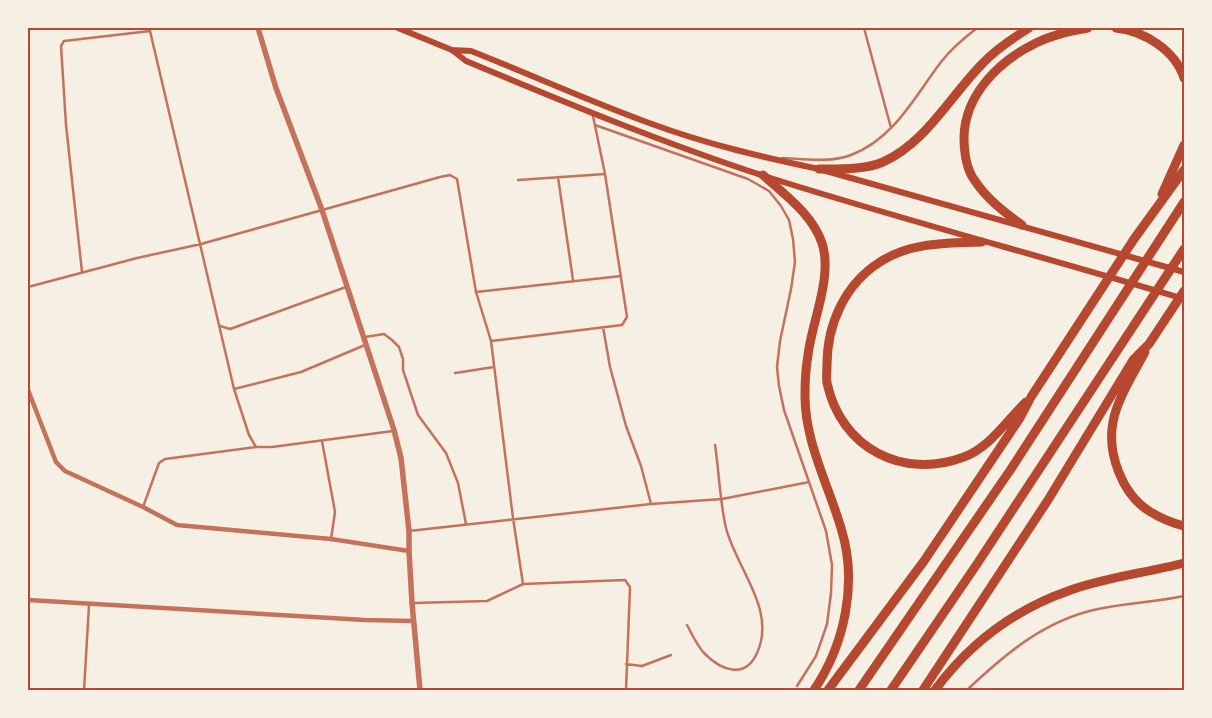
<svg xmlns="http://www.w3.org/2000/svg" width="1212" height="718" font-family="Inter,sans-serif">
<rect width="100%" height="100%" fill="#f6efe4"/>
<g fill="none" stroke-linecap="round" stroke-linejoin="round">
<path stroke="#c5725c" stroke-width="2.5" d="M864,28L891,128
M595,125L748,179L769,191L781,206L789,220L793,239L795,262L791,289L780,341L777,367L779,386L784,410L826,531L832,565L831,593L827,624L816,656L797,686
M782,158C804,159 830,163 851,155C894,139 915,96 941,62C951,49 964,38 977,28
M558,177L573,280
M518,180L605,174
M82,272L66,125L61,46L64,41L150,31L234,389L249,435L256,447
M28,287L137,258L201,244L440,177L450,175L457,179L476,292L491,341L513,518L523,584
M476,292L621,276
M220,326L230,329L346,287
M603,327L610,367L626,426L641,466L651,504
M365,337L384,334L392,340L399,347L403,359V370L418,415L446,453L458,483L466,524
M491,341L622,325L627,317L605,174L593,116
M455,373L494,367
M234,389L301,372L365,345
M322,441L335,512L331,539
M143,507L159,463L165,459L256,447H272L393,431
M409,531L651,504L722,499L809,482
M414,603L487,601L523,584L625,580L630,587L626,690
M687,625C692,634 697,646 705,654C721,670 745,680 757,653C777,610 736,568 726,528C720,503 719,471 715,445
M626,664L642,666L671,655
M84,690L89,605
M967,690C1005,654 1045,620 1098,609C1126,603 1156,602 1184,596"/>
<path stroke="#c5725c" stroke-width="4.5" d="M28,390L56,462L65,471L143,507L177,525L331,539L409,551
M28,600L365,620L414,621"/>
<path stroke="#c5725c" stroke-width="5.5" d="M258,28L276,88L322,210L394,430L401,458L409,531V551L412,603L420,690"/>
<path stroke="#b5482f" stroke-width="6" d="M398,28L452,50L466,61C564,102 663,143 764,176C903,220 1045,257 1184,299
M452,50L471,51C532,75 591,102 652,124C706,144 762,157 819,169L1184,272"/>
<path stroke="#b5482f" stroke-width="9" d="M1116,28C1144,31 1175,50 1184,78
M819,169C839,169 864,170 883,162C926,143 951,95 983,63C996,49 1013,38 1029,28
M763,175C785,195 812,214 822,243C833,277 812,321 808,355C806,367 805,380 805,393C804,440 828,484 841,528C858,582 845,644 814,690
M1162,194L1184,145
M1022,225C1004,212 987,199 975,181C966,169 964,151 964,137C965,95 998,62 1034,44C1051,35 1070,31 1088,28
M982,242C948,243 910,242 880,262C845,284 827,324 827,365C827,371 826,377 827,383C841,448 902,480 964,457C990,447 1006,421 1026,402
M1145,352C1134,373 1117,399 1113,422C1107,453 1122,494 1149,511C1160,518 1172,523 1184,526
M828,690L924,561L1020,418L1031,397L1134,239L1184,170
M859,690L1011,469L1184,202
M891,690L977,564L1184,249
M923,690L1048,500L1133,360L1149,344L1184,291
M935,690C969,644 1014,610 1068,591C1106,577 1146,573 1184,563"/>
</g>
<rect width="1212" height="718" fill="none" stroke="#f6efe4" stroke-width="58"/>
<rect x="29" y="29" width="1154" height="660" fill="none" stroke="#b5482f" stroke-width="2"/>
</svg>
